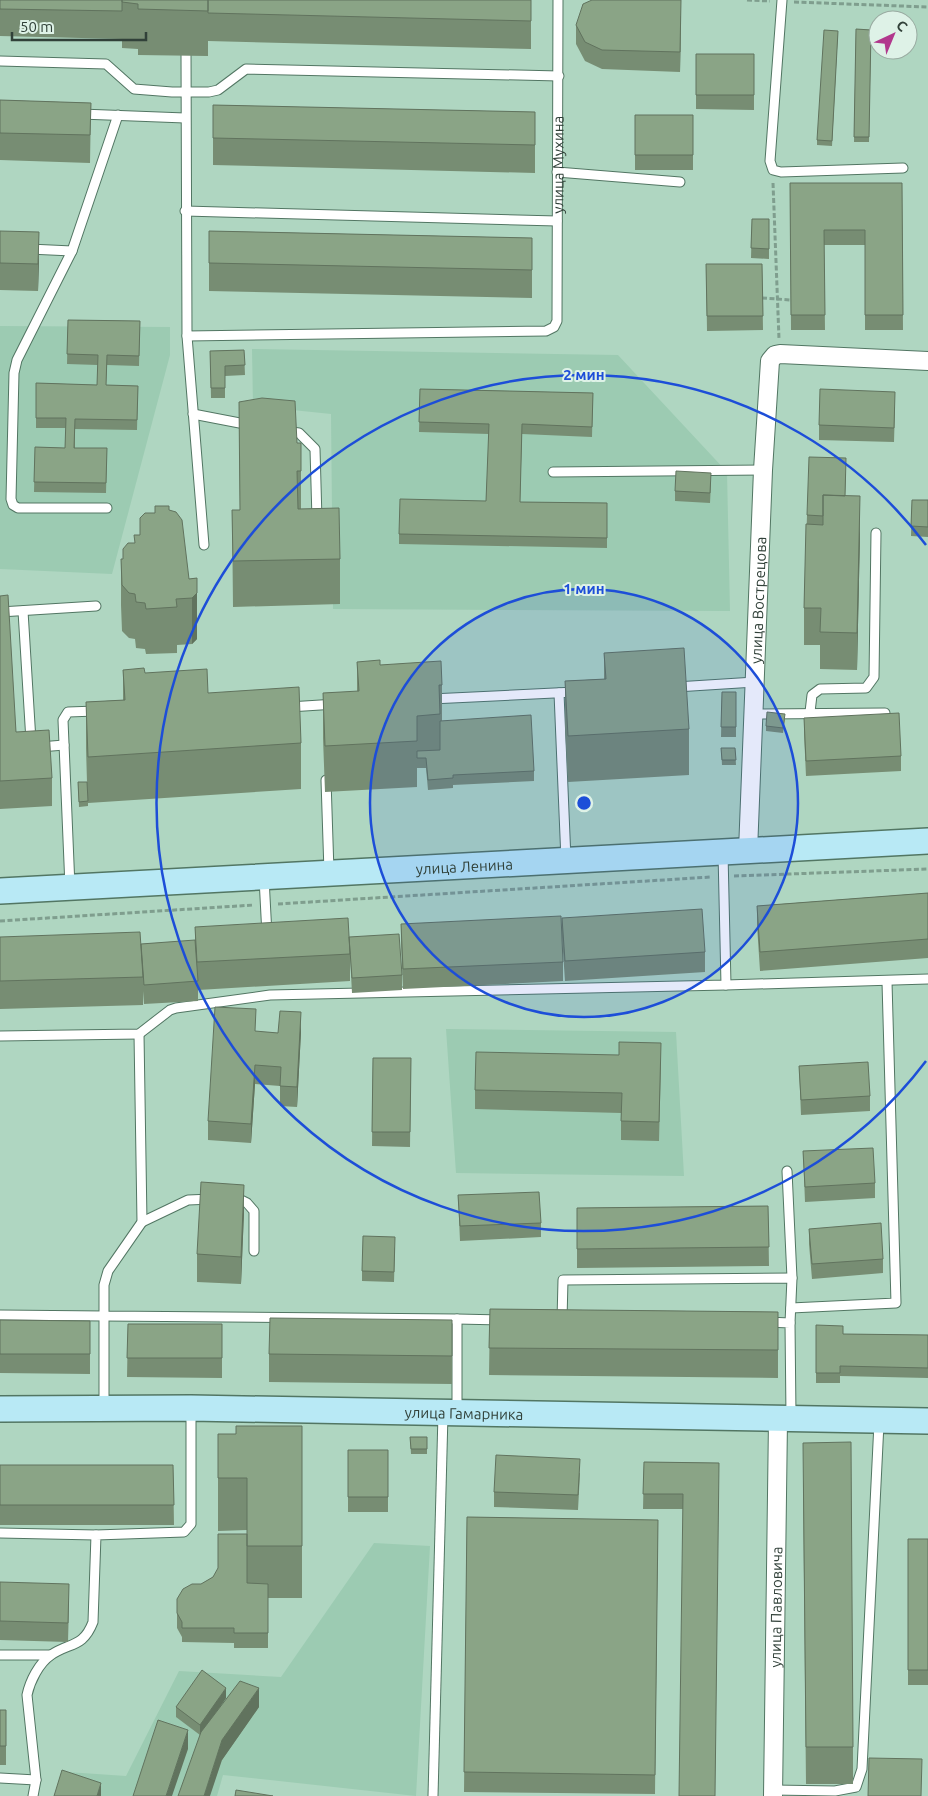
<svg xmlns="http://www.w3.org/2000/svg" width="928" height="1796" font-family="Ubuntu,sans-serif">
<rect width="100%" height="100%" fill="#afd6c1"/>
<path fill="#9ccbb2" d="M0,326L170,327V355L112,574L0,569Z
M252,349L618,355L727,472L730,611L333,609L331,414L253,406Z
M446,1029L676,1032L684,1176L456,1173Z
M374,1543L430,1546L416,1796L223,1775L217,1796H59L67,1772L126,1776L179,1671L281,1677Z"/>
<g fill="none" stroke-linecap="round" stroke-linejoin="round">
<defs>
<g id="lane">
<path d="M782,0L770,161L773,170L781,172L903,168"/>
<path id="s1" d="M186,52L187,336L546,331L554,327L557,321L558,0"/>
<path d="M0,61L106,64L134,89L172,92H209L218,90L246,69L559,76"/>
<path d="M81,114L185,118"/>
<path d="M557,172L680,182"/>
<path d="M185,211L557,221"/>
<path d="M29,249L72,251L118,115"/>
<path d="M72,251L17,360L14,373L11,499L13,505L18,508H107"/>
<path d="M187,336L204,545"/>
<path d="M193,414L250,425"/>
<path d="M285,431L299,433L315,449L317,519"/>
<path d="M553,472L763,470"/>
<path d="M23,611L31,741"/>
<path d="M0,612L96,606"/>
<path d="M676,687L755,682"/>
<path d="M559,693L566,860"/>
<path d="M431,699L575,692"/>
<path d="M289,707L336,704"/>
<path d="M810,712L812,695L820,689L866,688L874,677L876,533"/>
<path d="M753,714L885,713"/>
<path d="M40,747L64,745"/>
<path d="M326,780L329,872"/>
<path d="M264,878L267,935"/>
<path d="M70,887L63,720L68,712L96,711"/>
<path d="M726,985L928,979"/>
<path d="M139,1034L142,1222L108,1271L104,1285V1316L457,1319V1410"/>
<path d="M0,1036L139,1034L170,1010L176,1008L270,995L726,985L723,853"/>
<path d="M787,1171L792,1278"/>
<path d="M235,1197L247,1203L254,1211V1251"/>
<path d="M142,1222L188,1200L212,1199"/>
<path d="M791,1308L896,1303L887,982"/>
<path d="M0,1315L104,1316V1407"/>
<path d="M457,1319L502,1320"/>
<path d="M562,1320L563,1280L792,1278L790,1323"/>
<path d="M767,1322L790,1323L791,1416"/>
<path d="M0,1533L96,1535"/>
<path d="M0,1655H50"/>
<path d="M0,1778L36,1780"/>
<path d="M773,1790L835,1791L856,1787L862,1769L879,1423"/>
<path d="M33,1796L36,1780L27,1695C30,1681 39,1663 51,1655C70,1642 83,1648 93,1622L96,1535L184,1532L191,1524V1409"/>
<path d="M433,1796L443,1414"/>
</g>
<g id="street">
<path id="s2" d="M748,851L763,470L770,361L775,355L780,354L928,361"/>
<path id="s3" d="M773,1796L778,1420"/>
</g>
<g id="secondary">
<path id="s4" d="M0,891L928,841"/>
<path id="s5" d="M0,1409L191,1408L928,1421"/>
</g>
</defs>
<use href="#lane" stroke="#527663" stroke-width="11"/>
<use href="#street" stroke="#527663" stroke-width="20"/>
<use href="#secondary" stroke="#527663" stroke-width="28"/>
<path stroke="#7f9e8e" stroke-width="3" stroke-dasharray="5 2.5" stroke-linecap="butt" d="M747,0L770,1
M794,2L928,7
M773,183L779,339
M734,876L928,869
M278,904L711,877
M0,921L254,905"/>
<use href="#lane" stroke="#fff" stroke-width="9"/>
<use href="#street" stroke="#fff" stroke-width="18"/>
<use href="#secondary" stroke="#b8e9f5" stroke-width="25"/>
<path stroke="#7f9e8e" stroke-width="3" stroke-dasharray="5 2.5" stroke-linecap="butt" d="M762,298L791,300"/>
</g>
<path fill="#778d73" d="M0,0H531V49L208,41V56L138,55V49L122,48V39L0,36Z
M681,16L680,72L602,69L585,61L576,44V25Z
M856,29L871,30L869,142H854Z
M838,31L832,146L817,145V140Z
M696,54H754V110L696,109Z
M0,100L91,103L90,163L0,160Z
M213,105L535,112V173L213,165Z
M635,115H693V170H635Z
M790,183H902L903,330H865V245H824L825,330H791Z
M752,219H769V259L751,258Z
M0,231L39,260L38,291L0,290Z
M209,231L532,238V298L209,291Z
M706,264H762L763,330L707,331Z
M68,320L140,321L139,366L107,365L106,385L138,386L137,430L75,429V448H107L106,493L34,492L35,447L65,448L66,428H36V383L97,385L98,365L67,364Z
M244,350L245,375L225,376V398H211L210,351Z
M420,389L593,393L592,437L522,434L520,502L607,503V548L399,544V534L486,501L489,434L419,432Z
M239,402L297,443L301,471V509L340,559V604L233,607L232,510H240Z
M895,407L894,442L819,440V425Z
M846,473L845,496L860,534L857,670L820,669V645H804V608L807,515Z
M711,483L710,503L675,501V491Z
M912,500H928V537L911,536Z
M121,559H123L189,579L197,578V639L192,644L177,645V653L146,654L145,649L136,648L135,639L129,638L122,631L121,605Z
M0,596L16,732L52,778V806L0,809Z
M604,653L689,729V775L568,782L565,727V681L604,679Z
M357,662L380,665L442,685V721L534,771V781L453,785V788L428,790L426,768H417V787L325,792L323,738V693L357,692Z
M123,670L145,673L208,693L301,743V789L88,803V806L79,807L78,782H87L86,748V702L123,700Z
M722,692H736V737H721Z
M804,718L901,756V771L806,776L804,733Z
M785,719L783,733L766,731V726Z
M721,748H735L736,765H722Z
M928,893V958L760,971L757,925V906Z
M562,918L705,952V972L565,981L562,937Z
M401,924L563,962V981L403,989L401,943Z
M195,927L349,949V937L402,975V990L352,993L350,956V981L198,990V1001L144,1004L143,991V1005L0,1009V937L141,944L195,941Z
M256,1032L278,1033L301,1032L297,1107L280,1106V1086L255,1084L251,1143L208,1140V1121Z
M373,1058H411L410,1147L372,1146Z
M661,1062L659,1141L621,1140V1113L475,1109V1090Z
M799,1066L870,1096V1111L801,1115Z
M803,1151L875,1183V1198L805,1202Z
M458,1195L541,1223V1237L460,1241Z
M768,1206L769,1266L577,1268V1208Z
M244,1212L241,1284L197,1282V1254Z
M809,1229L883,1259V1273L812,1279L809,1244Z
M395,1247L394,1282L362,1281V1271Z
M490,1309L778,1312V1378L489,1375Z
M0,1320L90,1321V1374L0,1373Z
M452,1320V1384L269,1382V1354Z
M128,1324H222V1378L127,1377Z
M816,1325L843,1334L928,1335V1378L840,1376V1383H816Z
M302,1426V1598H268V1648H234V1643L182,1642V1637L177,1628V1599L213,1577L247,1534V1530L218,1531V1434H236Z
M410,1437L427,1449V1454H411Z
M348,1450H388V1512H348Z
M644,1462L719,1463L683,1509H643Z
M0,1465H173L174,1525H0Z
M580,1473L578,1510L494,1507V1492Z
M803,1480L853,1747V1784H806Z
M467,1517L658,1520L655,1794L464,1792Z
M908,1539H928V1685H908Z
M0,1582L69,1604L68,1642L0,1640Z
M226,1698L221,1706L259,1707L222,1760L200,1735L176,1717V1707Z
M0,1710L6,1730V1765H0Z"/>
<path fill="#61735e" d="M681,0V16L680,72V52Z
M39,232V260L38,291V264Z
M860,496V534L857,670V633Z
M197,593V639L192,644V598Z
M301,1012V1032L297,1107V1087Z
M255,1065V1084L251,1143V1124Z
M244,1185V1212L241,1284V1257Z
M226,1688V1698L200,1735V1725Z
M259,1688V1707L222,1760L210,1796H204L222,1740Z
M188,1730V1749L172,1796H166Z
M101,1783V1796H97Z"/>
<path fill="#8aa486" stroke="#61735e" d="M0,0H122V11L0,9Z
M122,0H208V11L138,9V4L122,2Z
M208,0H531V21L208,13Z
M592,0H681L680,52L602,50L585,42L576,25L583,4Z
M856,29L871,30L869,137H854Z
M824,30L838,31L832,141L817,140Z
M696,54H754V95H696Z
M0,100L91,103L90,135L0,133Z
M213,105L535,112V145L213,138Z
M635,115H693V155H635Z
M790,183H902L903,315H865V230H824L825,315H791Z
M752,219H769V249L751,248Z
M0,231L39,232L38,264L0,263Z
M209,231L532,238V270L209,263Z
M706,264H762L763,316H707Z
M68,320L140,321L139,356L107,355L106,385L138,386L137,420L75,419L74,448H107L106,483L34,482L35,447L65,448L66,418H36V383L97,385L98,355L67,354Z
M244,350L245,365L225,366V388H211L210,351Z
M420,389L593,393L592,427L522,424L520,502L607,503V538L399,534L400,499L486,501L489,424L419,422Z
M820,389L895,392L894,428L819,425Z
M262,398L295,401L297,443H301V471H297L298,509L339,508L340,559L233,561L232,510H240L239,402Z
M809,457L846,458L845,496L823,495V516L807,515Z
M676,471L711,473L710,493L675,491Z
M823,495L860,496L857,633L820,632L821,608H804L806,524L823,525Z
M912,500H928V527L911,526Z
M155,506H169V510L176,512L182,520L189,579L197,578V593L192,598L176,599L177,607L146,609L145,603L136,602L135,594L129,593L122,585L121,559H123V549L128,543H135L134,535H140V518L145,513H155Z
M8,595L16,732L49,730L52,778L0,781V596Z
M684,648L689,729L568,736L565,681L606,679L604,653Z
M380,660V665L441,661L442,685H439L440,714L417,716V741L325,746L323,693L359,691L357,662Z
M144,668L145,673L207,669L208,693L299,687L301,743L88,757L86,702L125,700L123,670Z
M722,692H736V727H721Z
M767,712L785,714L783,728L766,726Z
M899,713L901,756L806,761L804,718Z
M531,715L534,771L453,775V778L428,780L426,758H417V751L440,750V721Z
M721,748H735L736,760H722Z
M78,782H87L88,801L79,802Z
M928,893V939L760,952L757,906Z
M702,909L705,952L565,961L562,918Z
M561,916L563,962L403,969L401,924Z
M348,918L350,954L197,962L195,927Z
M140,932L143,977L0,981V937Z
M399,934L402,975L352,978L349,937Z
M195,940L198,981L144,985L141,944Z
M215,1007L256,1009L255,1031L278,1033L280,1011L301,1012L297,1087L280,1086L281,1067L255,1065L251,1124L208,1121Z
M619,1042L661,1043L659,1122L621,1121L622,1093L475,1090L476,1052L619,1055Z
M373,1058H411L410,1132H372Z
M868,1062L870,1096L801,1100L799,1066Z
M873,1148L875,1183L805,1187L803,1151Z
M201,1182L244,1185L241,1257L197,1254Z
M539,1192L541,1223L460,1226L458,1195Z
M768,1206L769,1247L577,1249V1208Z
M881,1223L883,1259L812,1264L809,1229Z
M363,1236L395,1237L394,1272L362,1271Z
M490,1309L778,1312V1350L489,1348Z
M270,1318L452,1320V1356L269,1354Z
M0,1320L90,1321V1354H0Z
M128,1324H222V1358H127Z
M816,1325L843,1326V1334L928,1335V1368L840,1366V1373H816Z
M236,1426H302V1546H247V1478H218V1434H236Z
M410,1437H427V1449H411Z
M851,1442L853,1747H806L803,1443Z
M348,1450H388V1497H348Z
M496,1455L580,1459L578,1495L494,1492Z
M644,1462L719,1463L715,1796H679L683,1494H643Z
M0,1465H173L174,1505H0Z
M467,1517L658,1520L655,1775L464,1772Z
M218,1534H247V1583L268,1584V1633H234V1628H182V1622L177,1613V1599L183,1589L192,1584H201L213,1577L218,1568Z
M908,1539H928V1670H908Z
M0,1582L69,1584L68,1623L0,1621Z
M202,1670L226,1688L200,1725L176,1707Z
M240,1681L259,1688L222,1740L204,1796H178L201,1732Z
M0,1710H6V1746H0Z
M158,1720L188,1730L166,1796H133Z
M869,1758L922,1759L921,1796H868Z
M62,1770L101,1783L97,1796H54Z
M236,1790L273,1796H235Z"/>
<circle cx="584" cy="803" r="214" fill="#1d4ed8" fill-opacity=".12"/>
<g fill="none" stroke="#1d4ed8" stroke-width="2.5">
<circle cx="584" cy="803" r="214"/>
<path d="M926 1061A428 428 0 1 1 926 545"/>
</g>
<g text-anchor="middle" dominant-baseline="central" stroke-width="4" stroke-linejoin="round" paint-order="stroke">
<g font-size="15" fill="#314139" stroke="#def2e7">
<text stroke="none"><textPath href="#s1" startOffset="815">улица Мухина</textPath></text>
<text stroke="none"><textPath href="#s2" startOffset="251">улица Вострецова</textPath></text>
<text stroke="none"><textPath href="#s4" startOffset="465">улица Ленина</textPath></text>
<text stroke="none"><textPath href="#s5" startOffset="464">улица Гамарника</textPath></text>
<text stroke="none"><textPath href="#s3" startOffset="189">улица Павловича</textPath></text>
</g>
</g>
<circle cx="584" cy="803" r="8" fill="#1d4ed8" stroke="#def2e7" stroke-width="2.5"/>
<g font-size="15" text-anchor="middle" font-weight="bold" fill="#1d4ed8" stroke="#def2e7" stroke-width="4" stroke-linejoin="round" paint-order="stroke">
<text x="584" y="380">2 мин</text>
<text x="584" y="594">1 мин</text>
</g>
<g transform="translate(893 35) rotate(44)"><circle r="24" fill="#def2e7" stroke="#99aba1"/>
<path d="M0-4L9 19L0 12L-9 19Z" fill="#b1388d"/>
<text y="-8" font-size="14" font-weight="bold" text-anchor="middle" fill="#314139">С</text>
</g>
<path d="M12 32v8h134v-8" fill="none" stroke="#314139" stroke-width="2.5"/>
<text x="20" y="32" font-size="15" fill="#314139" stroke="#def2e7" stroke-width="4" paint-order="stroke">50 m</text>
</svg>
